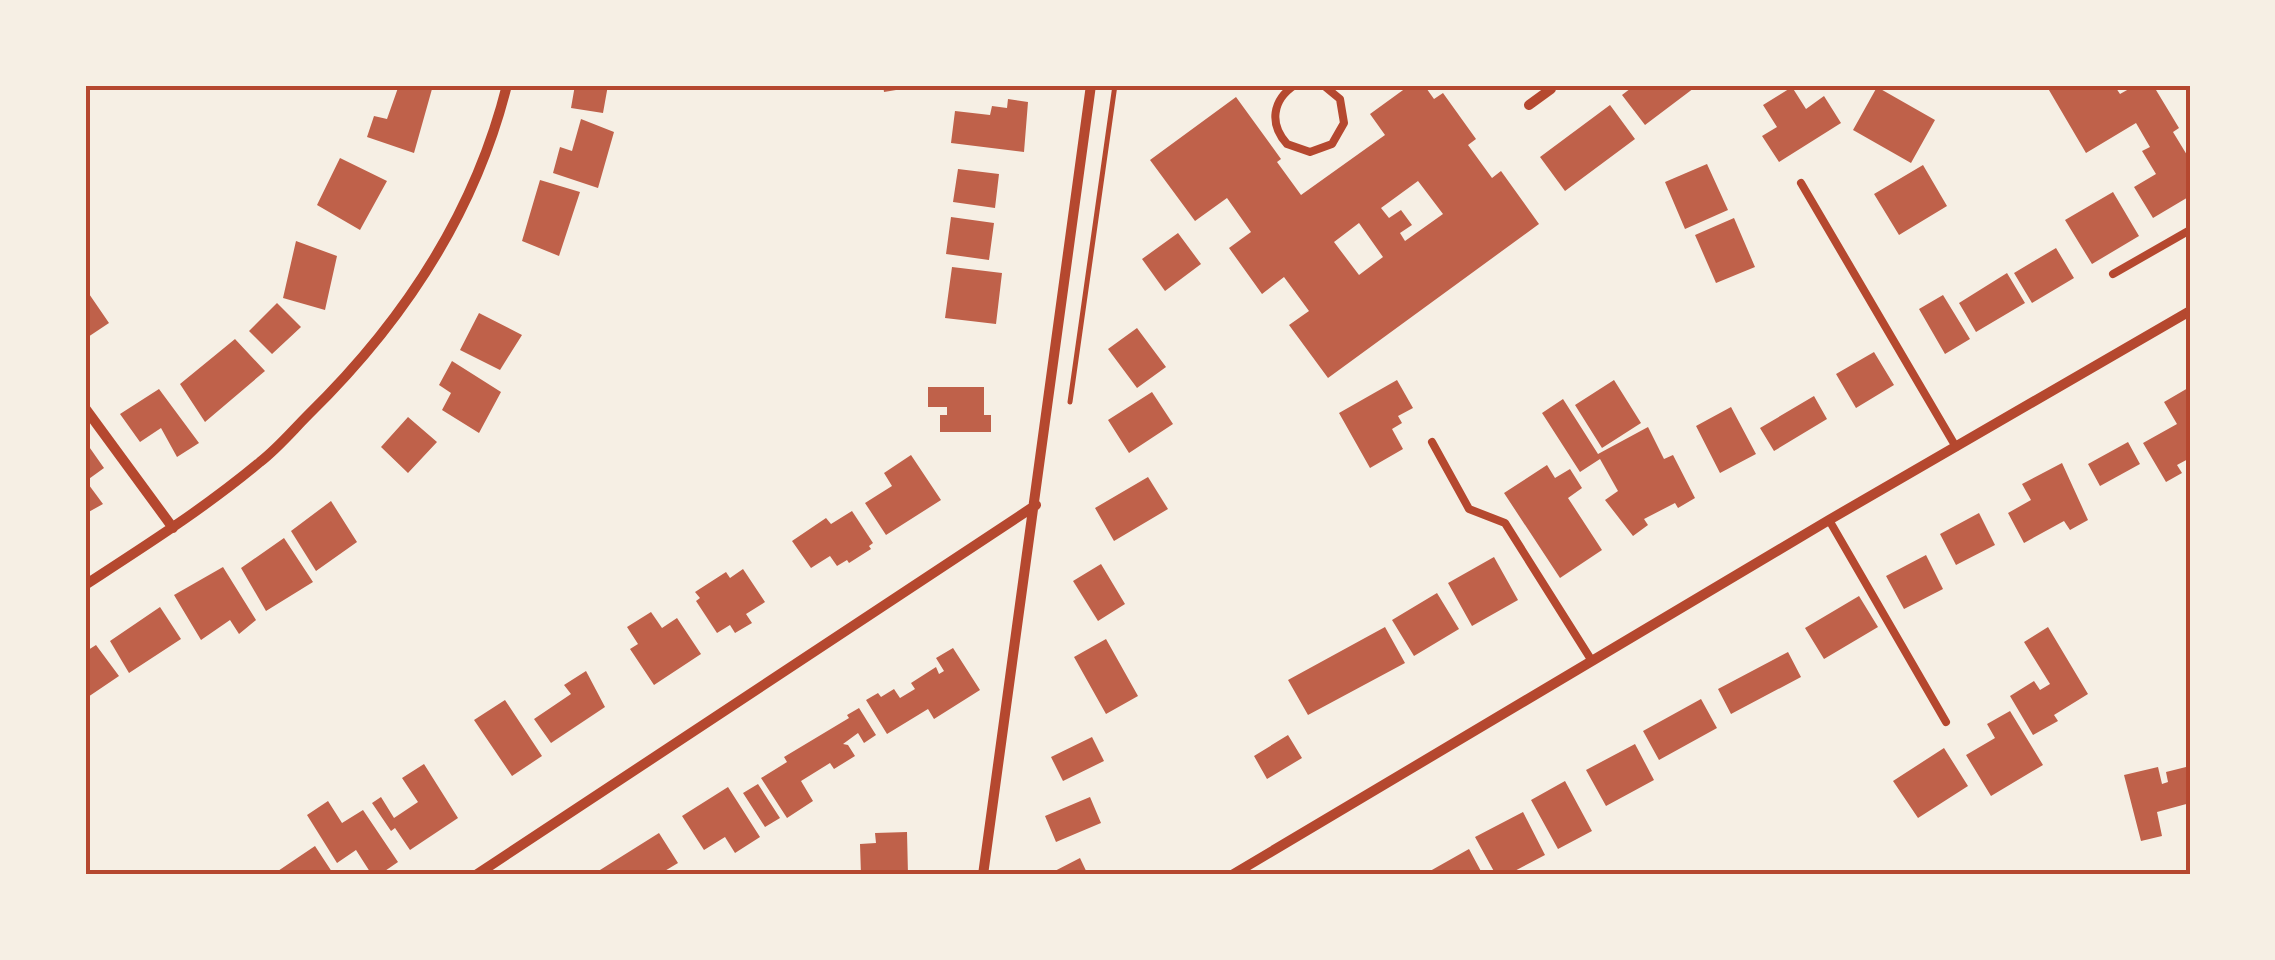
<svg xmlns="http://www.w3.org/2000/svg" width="2275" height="960" font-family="Mulish,sans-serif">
<rect width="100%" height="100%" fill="#f6efe4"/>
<path fill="#bf614a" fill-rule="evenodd" d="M399,85L432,89L414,153L367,137L374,116L387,119Z
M575,85H608L603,113L571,108Z
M883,85H914V87L884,92Z
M1410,85H1424L1434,99L1443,93L1476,139L1468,145L1492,178L1501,171L1539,224L1328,378L1289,325L1309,311L1284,277L1262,294L1229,248L1251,232L1227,198L1195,221L1150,160L1236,97L1281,159L1277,162L1301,195L1385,135L1370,114ZM1418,181L1443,214L1405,241L1400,233L1412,225L1401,210L1389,218L1381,208ZM1359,223L1383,257L1359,275L1334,242Z
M1635,85H1698L1645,125L1622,95Z
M2046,85H2114L2120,94L2136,85H2153L2179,128L2173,132L2187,155L2190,153V196L2153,218L2134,187L2156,174L2142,151L2150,147L2136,123L2086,153Z
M1792,87L1806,109L1824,96L1841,123L1779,162L1762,136L1777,127L1763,105Z
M1877,87L1935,120L1911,163L1853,130Z
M1008,99L1028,102L1024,152L951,143L955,111L990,115L992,106L1007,108Z
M1610,105L1635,139L1565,191L1540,157Z
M581,119L614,132L598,188L553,173L560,147L572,151Z
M340,158L387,181L360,230L317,205Z
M1707,164L1728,210L1685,229L1665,182Z
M1923,165L1947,206L1899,235L1874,194Z
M958,169L999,174L995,208L953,202Z
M540,180L580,192L559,256L522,241Z
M2113,192L2139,236L2092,264L2065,220Z
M951,217L994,223L989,260L946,254Z
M1734,218L1755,267L1716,283L1695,235Z
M1178,233L1201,264L1165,291L1142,259Z
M296,241L337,256L325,310L283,298Z
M2056,248L2074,278L2032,303L2014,273Z
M952,267L1002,273L996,324L945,318Z
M2007,273L2025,303L1976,332L1959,303Z
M85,288L109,323L85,339Z
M1943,295L1970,339L1945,354L1919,309Z
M277,303L301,327L272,354L249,331Z
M479,313L522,335L500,370L460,350Z
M1137,328L1166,367L1137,388L1108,349Z
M235,339L265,371L205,422L180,384Z
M1874,352L1894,385L1856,408L1836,374Z
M452,361L501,392L479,433L442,410L451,393L439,385Z
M1397,380L1413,408L1398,416L1402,423L1392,429L1403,449L1370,468L1339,413Z
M1614,380L1641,423L1602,448L1575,405Z
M928,387H984V415H991V432H940V415H947V407H928Z
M2188,388L2190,458L2177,465L2182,473L2166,482L2143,443L2177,424L2164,402Z
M159,389L199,443L177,457L161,428L140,442L120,414Z
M1152,392L1173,424L1129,453L1108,420Z
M1814,396L1827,419L1774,451L1760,428Z
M1563,399L1598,454L1648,427L1664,459L1673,455L1695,498L1678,508L1675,503L1644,519L1648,525L1633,536L1605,500L1618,491L1600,459L1580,472L1542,413Z
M1731,407L1756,454L1720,473L1696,426Z
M408,417L437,442L408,473L381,447Z
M85,441L104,468L86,481L103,504L85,514Z
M2128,442L2140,464L2100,486L2088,464Z
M911,455L941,500L886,535L865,503L892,486L884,473Z
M2062,463L2088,520L2070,530L2064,521L2024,543L2008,513L2031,500L2022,484Z
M1547,465L1555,478L1570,469L1582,488L1568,498L1602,550L1560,578L1504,493Z
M1148,477L1168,509L1114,541L1095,508Z
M331,501L357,542L316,571L291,531Z
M852,511L873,543L869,546L871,549L849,563L847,560L837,566L830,556L811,568L792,541L826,518L831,524Z
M1979,513L1995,545L1956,565L1940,534Z
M284,538L313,582L266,611L241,568Z
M1926,555L1943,589L1904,609L1886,576Z
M1494,557L1518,600L1472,626L1448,583Z
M1101,564L1125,604L1098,621L1073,581Z
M223,567L256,620L239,634L230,620L201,640L174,595Z
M743,569L765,602L746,614L752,623L735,633L730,625L717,633L696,601L700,598L695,592L726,572L730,578Z
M1437,593L1459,629L1414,656L1392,620Z
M1859,596L1878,627L1824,659L1805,628Z
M160,607L181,639L129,673L110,641Z
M651,612L662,628L677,618L701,654L654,685L630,649L638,644L627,627Z
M1385,627L1405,663L1308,715L1288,680Z
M2048,627L2088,694L2054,715L2058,721L2033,735L2010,696L2034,681L2040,690L2050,684L2024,642Z
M1106,639L1138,696L1106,714L1074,657Z
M96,645L119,676L85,699V652Z
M953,648L980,690L934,719L928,709L887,734L866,700L878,693L881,697L894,689L900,698L915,689L911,683L936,667L939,674L944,671L936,658Z
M1788,652L1801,677L1731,714L1718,689Z
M586,671L605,707L551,743L534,719L571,694L564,685Z
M1701,699L1717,728L1659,760L1643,731Z
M505,700L542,756L512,776L474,720Z
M859,708L876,735L864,743L858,733L843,744L848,745L855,756L834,769L830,763L801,781L813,801L787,818L761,778L787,762L784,757L849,718L847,715Z
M2010,711L2043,765L1991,796L1966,755L1995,738L1987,724Z
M1288,735L1302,758L1267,779L1254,756Z
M1092,737L1104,761L1063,781L1051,757Z
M1635,744L1654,780L1606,806L1586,770Z
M1944,748L1968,786L1918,818L1893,781Z
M424,764L458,818L410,850L395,828L391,831L372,803L381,797L394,818L418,802L402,778Z
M2158,767L2162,784L2168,782L2166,772L2186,767L2190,777V803L2157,812L2162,836L2141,841L2124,775Z
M1565,781L1592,831L1558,849L1531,800Z
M758,784L780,818L765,827L743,793Z
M728,787L760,837L735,853L725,837L704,850L682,816Z
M1090,797L1101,823L1056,842L1045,816Z
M328,801L342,823L363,810L398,862L379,875H372L356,850L337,863L307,815Z
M1523,812L1545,855L1507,875H1496L1475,837Z
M907,832L908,875H861L860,844L876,843L875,833Z
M659,833L678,863L658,875H592Z
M315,846L334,875H272Z
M1469,849L1483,875H1423Z
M1080,858L1088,875H1047Z"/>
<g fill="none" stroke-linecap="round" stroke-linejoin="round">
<path stroke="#b5482f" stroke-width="5" d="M1070,402L1115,85"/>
<path stroke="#b5482f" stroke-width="8" d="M1295,85C1272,100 1269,124 1287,144L1310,152L1332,144L1344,123L1340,99L1323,85
M1801,183L1956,447
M2113,274L2190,230
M1432,442L1469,509L1505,523L1592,661
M1829,520L1946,722"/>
<path stroke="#b5482f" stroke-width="10" d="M1529,105L1551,89
M85,408L173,528
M85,585C145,546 205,508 260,462C278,448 293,430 309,414C402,323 475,213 507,85
M476,875L1036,505
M983,875L1091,85
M1232,875L1829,520L2190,311"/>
</g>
<rect width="2275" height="960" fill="none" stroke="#f6efe4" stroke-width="175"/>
<rect x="88" y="88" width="2100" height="784" fill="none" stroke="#b5482f" stroke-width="4"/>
</svg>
